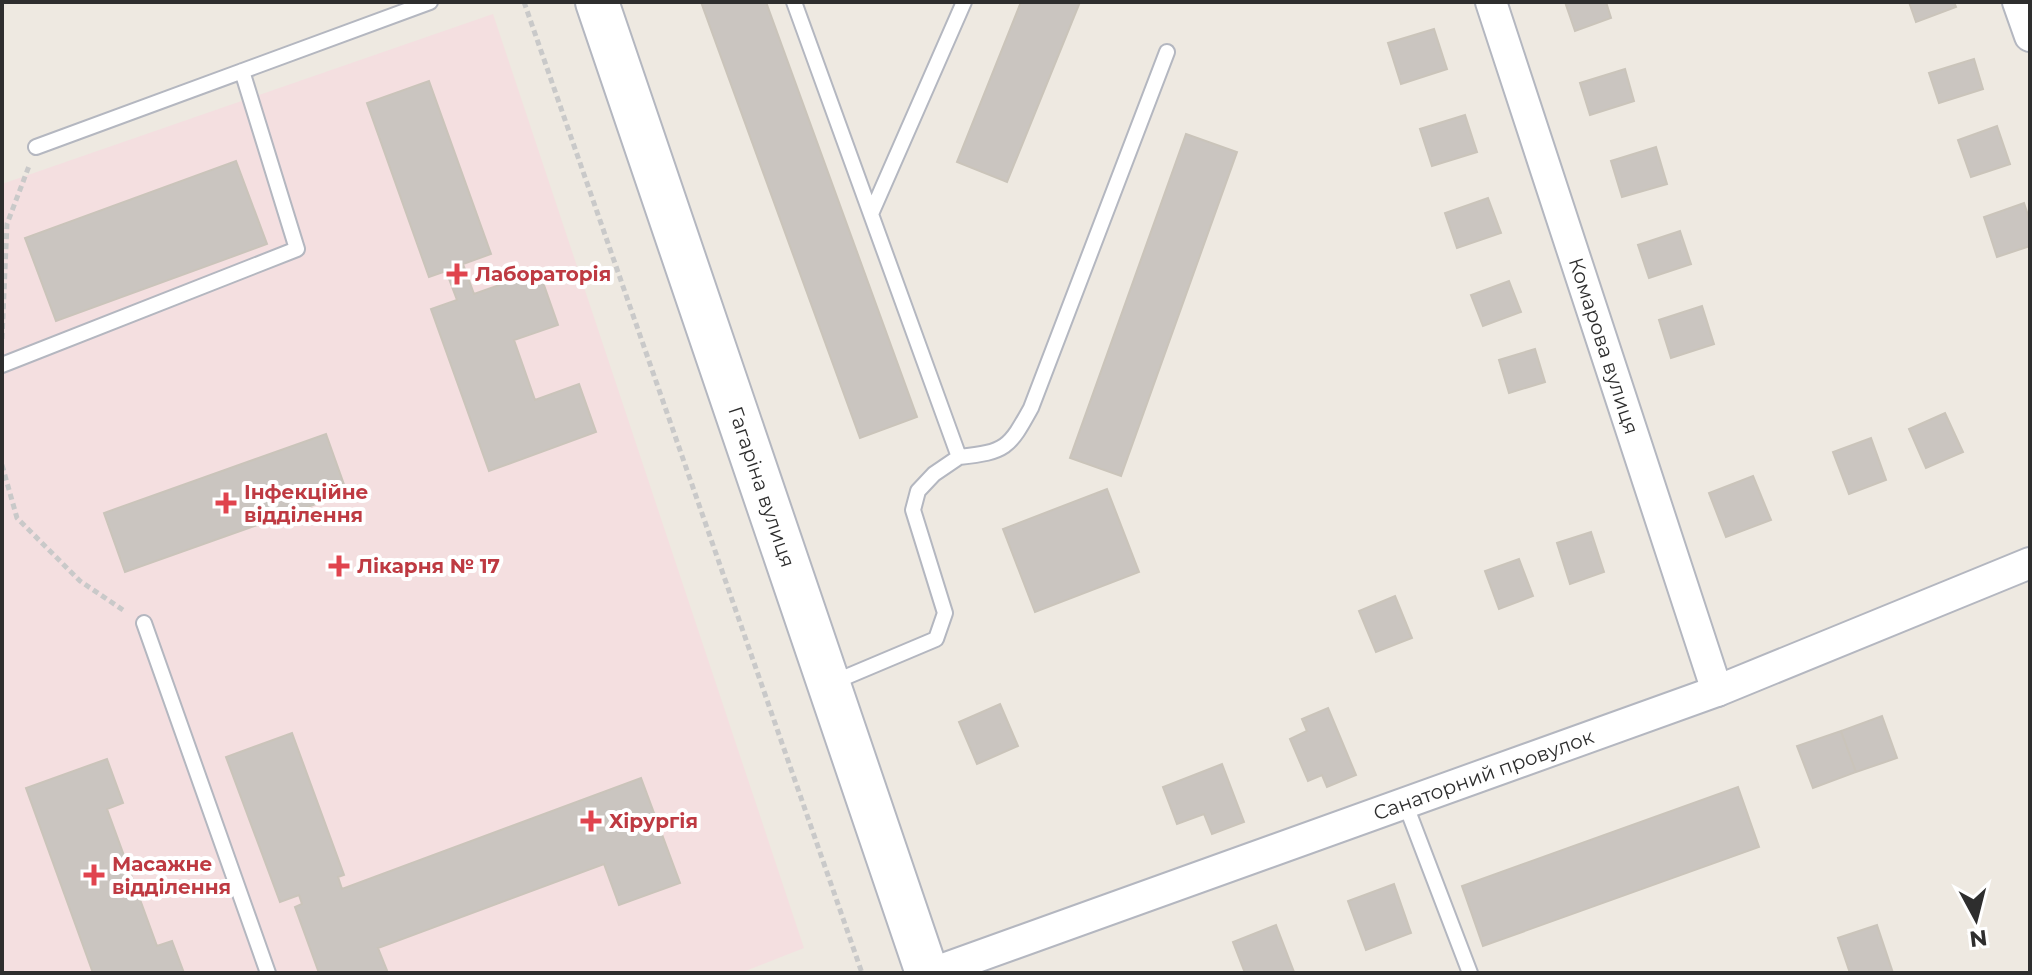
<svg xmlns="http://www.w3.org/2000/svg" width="2032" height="975" font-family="Montserrat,sans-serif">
<rect width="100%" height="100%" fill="#eee9e1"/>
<path fill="#f4dfe0" d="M493,14L804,948L740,973H2V184Z"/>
<path fill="#cac5c0" stroke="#cac4ba" stroke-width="2" d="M701,2H766L917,417L860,438Z
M1021,2H1080L1007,182L957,162Z
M1565,2H1606L1611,18L1575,31Z
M1909,2H1954L1956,7L1916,22Z
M1434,29L1447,69L1401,84L1388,43Z
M1974,59L1983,89L1939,103L1929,73Z
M1625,69L1634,101L1590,115L1580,83Z
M429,81L491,254L463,264L474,294L539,271L558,325L514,340L535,400L579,384L596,432L489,471L431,309L457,300L446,271L429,277L367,103Z
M1465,115L1477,152L1432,166L1420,129Z
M1997,126L2010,164L1971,177L1958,140Z
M1186,134L1237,152L1121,476L1070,458Z
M1656,147L1667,184L1622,197L1611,161Z
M236,161L267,244L56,321L25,238Z
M1488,198L1501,233L1457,248L1445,213Z
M2024,203L2030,221V246L1997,257L1984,217Z
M1680,231L1691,264L1649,278L1638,245Z
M1509,281L1521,312L1483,326L1471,295Z
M1702,306L1714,344L1671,358L1659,320Z
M1535,349L1545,382L1509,393L1499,360Z
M1945,413L1963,452L1926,468L1909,429Z
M326,434L347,493L125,572L104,513Z
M1871,438L1886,480L1849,494L1833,452Z
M1753,476L1771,520L1726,537L1709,493Z
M1107,489L1139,572L1035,612L1003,529Z
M1591,532L1604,572L1570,584L1557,543Z
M1519,559L1533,596L1499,609L1485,571Z
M1395,596L1412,638L1376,652L1359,611Z
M1000,704L1018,746L977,764L959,722Z
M1328,708L1356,775L1327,787L1322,775L1308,781L1290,739L1307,731L1302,719Z
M1882,716L1897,758L1856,772L1841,731Z
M1841,731L1856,772L1813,788L1797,746Z
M292,733L344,875L338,877L342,889L641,778L680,883L619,905L604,864L378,948L388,973H319L295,907L302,904L299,895L280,902L226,757Z
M107,759L123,803L107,809L157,946L172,941L184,973H93L26,788Z
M1222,764L1244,822L1212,834L1204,814L1177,824L1163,787Z
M1738,787L1759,847L1483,946L1462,886Z
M1394,884L1411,933L1366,950L1348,901Z
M1276,925L1294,972L1245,973L1233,942Z
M1877,925L1893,973H1850L1838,938Z"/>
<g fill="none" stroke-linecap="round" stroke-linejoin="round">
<defs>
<path id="lane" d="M794,2L959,457C1006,452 1009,448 1031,408L1167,52
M36,147L430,2
M871,214L964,2
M2,365L297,249L242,71
M144,623L268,973
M834,682L936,639L945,613L913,510L918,491L934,474L959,457
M1405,803L1470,973"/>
<g id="street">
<path id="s1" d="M1491,2L1717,691"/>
<path d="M2018,2L2030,36"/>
<path id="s2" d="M932,973L1717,691L2030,563"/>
</g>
<g id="secondary">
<path id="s3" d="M597,2L927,973"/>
</g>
</defs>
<use href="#lane" stroke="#b4b7c0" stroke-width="18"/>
<use href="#street" stroke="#b4b7c0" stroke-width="34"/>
<use href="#secondary" stroke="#b4b7c0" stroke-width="46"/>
<path stroke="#c9c9c9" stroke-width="5" stroke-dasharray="6 4" stroke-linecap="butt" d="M524,2L862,973
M2,339L7,224L29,166
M2,465L17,518L80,581L126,612"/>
<use href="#lane" stroke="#fff" stroke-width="14"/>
<use href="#street" stroke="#fff" stroke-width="30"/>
<use href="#secondary" stroke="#fff" stroke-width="42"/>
</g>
<g fill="#e0444e" stroke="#fff" stroke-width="3">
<path d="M453 262h8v8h8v8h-8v8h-8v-8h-8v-8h8z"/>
<path d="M222 491h8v8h8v8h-8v8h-8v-8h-8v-8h8z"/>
<path d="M335 554h8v8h8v8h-8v8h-8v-8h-8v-8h8z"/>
<path d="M587 809h8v8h8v8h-8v8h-8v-8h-8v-8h8z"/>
<path d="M90 863h8v8h8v8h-8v8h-8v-8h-8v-8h8z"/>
</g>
<g text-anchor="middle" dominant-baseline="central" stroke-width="8" stroke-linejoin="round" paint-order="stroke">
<g font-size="20" font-weight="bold" fill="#be3a42" stroke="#fff" text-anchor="start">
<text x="475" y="274">Лабораторія</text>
<text x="244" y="492">Інфекційне<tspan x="244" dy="23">відділення</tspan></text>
<text x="357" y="566">Лікарня № 17</text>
<text x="609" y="821">Хірургія</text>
<text x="112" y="864">Масажне<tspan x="112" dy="23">відділення</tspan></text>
</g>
<g font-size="20" fill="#2e2e2e" stroke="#fff">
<text stroke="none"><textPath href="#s1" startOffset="362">Комарова вулиця</textPath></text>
<text stroke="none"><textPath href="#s3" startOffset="512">Гагаріна вулиця</textPath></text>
<text stroke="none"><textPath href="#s2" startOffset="586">Санаторний провулок</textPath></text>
</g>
</g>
<rect width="2032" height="975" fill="none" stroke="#2e2e2e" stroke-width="8"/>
<g transform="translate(1976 919) rotate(173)" stroke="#ffffff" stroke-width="6" paint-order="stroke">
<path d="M0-6L14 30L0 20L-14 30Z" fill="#2e2e2e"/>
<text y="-12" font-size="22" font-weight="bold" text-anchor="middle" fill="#2e2e2e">N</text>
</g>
</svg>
